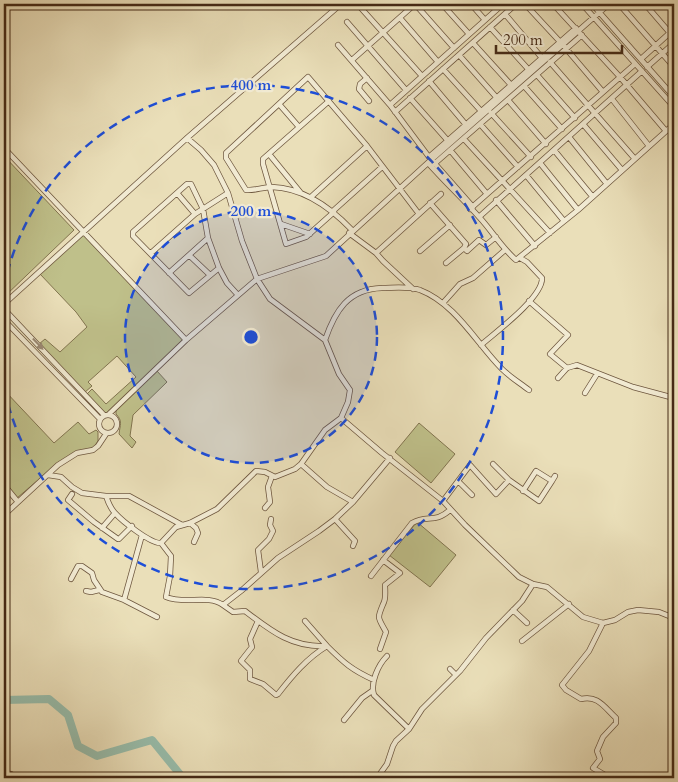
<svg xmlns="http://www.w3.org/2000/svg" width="678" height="782" font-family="Cardo,serif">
<rect width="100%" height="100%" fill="#eadfb9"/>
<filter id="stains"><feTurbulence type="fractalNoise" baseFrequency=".004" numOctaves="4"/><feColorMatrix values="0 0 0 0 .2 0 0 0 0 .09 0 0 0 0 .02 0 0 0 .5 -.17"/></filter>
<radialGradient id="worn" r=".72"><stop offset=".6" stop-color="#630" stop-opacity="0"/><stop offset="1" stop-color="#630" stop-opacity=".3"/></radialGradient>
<path fill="#bfc08a" stroke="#827550" d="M4,156L74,230L4,297Z
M83,234L186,340L109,414H104L86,395L92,389L106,404L136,377L117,356L88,382L92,386L84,393L39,344L45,339L60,352L87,327L76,312L40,274Z
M157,371L167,382L133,415L130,436L136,442L132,448L119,434C120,425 123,421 116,414V409Z
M4,390L54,443L78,422L89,434L96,430L98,432V441L94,447L57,464L17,498L4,484Z
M419,423L455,454L431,483L395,452Z
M417,522L456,555L430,587L389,555Z"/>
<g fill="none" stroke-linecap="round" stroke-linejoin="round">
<path stroke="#98bdab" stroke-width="8" d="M4,700L49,699L68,715L78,746L97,756L152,740L183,778"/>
<defs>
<path id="minor" d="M415,4L454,48
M442,4L469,34
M471,4L485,20
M525,4L563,45L603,92
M553,4L620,77L666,131
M582,4L674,107
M592,4L674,97
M619,4L674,67
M645,4L670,33
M671,4L674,7
M360,7L422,76
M505,14L542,58
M400,18L438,62
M347,22L406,90
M490,27L529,70
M473,43L512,86
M338,45L390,105L429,157L473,207
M459,55L497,98
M641,59L674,29
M352,60L415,4
M550,62L635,159
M647,67L674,43
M443,69L481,111
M537,75L575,118
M367,78L360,84L359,89L369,101
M429,81L467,126
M524,86L562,129
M410,98L449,142
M612,99L649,146
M508,100L546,144
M329,101L263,159V164L286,244L306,237L334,212
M279,104L299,127
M390,105L503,4
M395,112L516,4
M491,113L531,157
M480,124L518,167
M583,124L622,170
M569,137L607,184
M187,138L201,150L214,165L228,193L242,241L257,279L270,299L325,340L339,374L350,390L348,402L341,418
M464,139L550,233
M4,148L186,340
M450,150L487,194
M554,150L592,196
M269,154L300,192
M429,157L576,28
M428,163C445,182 463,199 480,218C492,231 502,248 516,260L578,210L674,124
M540,163L578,210
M433,165L582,35
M526,175L564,221
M177,193L195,214
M311,197L367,146
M496,200L535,246
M430,203L466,244L464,248L446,263
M470,209L635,64
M333,211L382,167
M479,217L642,71
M281,224L310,234
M352,230C331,208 304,188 272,187C263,187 254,191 246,190L226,158V153L308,77L367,146L419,214
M349,233L376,253L441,194
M464,248L467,251L479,240L486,245L496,237
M420,251L450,225
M151,253L195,214L228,193
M376,253L383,261L413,289
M189,255L210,275
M219,268L189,293L133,236V232L187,184H191L203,209L208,238L219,268L227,283L238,295
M169,273L208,238
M529,301L568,335L550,354L567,368
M443,303L460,284L473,278L505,250
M4,304L187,138L341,4
M4,309L104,415
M4,320L100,419
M325,340C335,311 348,289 382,288C394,288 408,286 420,290C456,304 476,343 502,369C510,377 520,383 529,390
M481,345C496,332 543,297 542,278L527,262L520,258
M558,378L567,368L577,365L633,387L674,398
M585,393L597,374
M109,414L186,340L257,279L326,256L431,160L609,4
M99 424a9 9 0 1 1 18 0a9 9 0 1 1-18 0Z
M301,464L327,487L353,502
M493,464L509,480
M48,475L61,477L72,487L82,493L106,496H129L182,525
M458,481L472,495
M4,485L18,502
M523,491L536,471L552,481L555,476
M72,494L68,500L94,522L118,539H119L132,526
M106,496C108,502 111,509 115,513C122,521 151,544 161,543L171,556L170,576L166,597C186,605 207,594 223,605L241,591L278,558L319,531L335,519L353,502L390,458
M443,501L470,465L496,494L509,480L539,501L552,481
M265,508L270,502L268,487L272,476
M4,515L58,465L77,453L93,450L98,446L106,434
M335,519L355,541L353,546
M190,523L196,528L198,533L194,542
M102,528L115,513
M161,543L176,527L190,523L217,509L256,471L265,472L275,477L295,469L301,464L325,430L341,418L382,453L443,501L465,525L519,577L533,584L547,587L583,617L603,623L615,620L628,612L638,610L659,612L674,618
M261,572L258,550L269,539L273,531L270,525L271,519
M371,576L412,523C428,514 434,524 450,510
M71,579L78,566H82L92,573L94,580L102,592L124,600L157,617
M86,591L91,592L99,590
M124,600L142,535
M223,605L233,612L245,611C271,631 292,648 327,646L305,621
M513,610L527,623
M258,621L250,639L252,647L241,661L250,670V679L263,684L276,695L278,694C292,676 307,658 327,646C344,663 352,670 374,680
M603,623L589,651L562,685L566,690L581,699C598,695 604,707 616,718V723L603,737L597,751L600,759L593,768L605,775L615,778
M522,641L569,604
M380,649L386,632C377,616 377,619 384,602C386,597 385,590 385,585L400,573L383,560
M387,656C378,665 370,683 374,695L409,729
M450,669L456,675
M344,720L362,698L372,691
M9,778L11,774
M377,778L387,764L393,746L396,741L409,729L422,709L460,671L486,638L522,601L533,584"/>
</defs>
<use href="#minor" stroke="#6e573f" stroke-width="6"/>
<use href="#minor" stroke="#f1ead2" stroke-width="4.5"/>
</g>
<defs><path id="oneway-solid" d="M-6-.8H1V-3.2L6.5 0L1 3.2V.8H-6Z" transform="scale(1.25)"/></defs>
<use fill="#9b8a74" href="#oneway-solid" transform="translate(38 344) rotate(47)"/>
<circle cx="251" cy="337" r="126" fill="#1d4ed8" fill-opacity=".12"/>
<g fill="none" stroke="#1d4ed8" stroke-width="2.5" stroke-dasharray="9 6">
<circle cx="251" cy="337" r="126"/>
<path d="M4 287A252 252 0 1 1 4 387"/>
</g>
<circle cx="251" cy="337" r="8" fill="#1d4ed8" stroke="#f1ead2" stroke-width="2.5"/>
<g font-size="15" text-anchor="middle" font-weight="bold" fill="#1d4ed8" stroke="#f1ead2" stroke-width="4.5" stroke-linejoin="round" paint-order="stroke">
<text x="251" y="90">400 m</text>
<text x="251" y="216">200 m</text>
</g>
<rect width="678" height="782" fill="none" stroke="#eadfb9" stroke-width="20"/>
<rect x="5" y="5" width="668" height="772" fill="none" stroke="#452a16" stroke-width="2.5"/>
<rect x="10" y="10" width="658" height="762" fill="none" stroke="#452a16"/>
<path d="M496 45v8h126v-8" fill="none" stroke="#452a16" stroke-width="2.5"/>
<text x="503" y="45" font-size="15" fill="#452a16" stroke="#f1ead2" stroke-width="4" paint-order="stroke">200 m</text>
<rect width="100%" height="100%" filter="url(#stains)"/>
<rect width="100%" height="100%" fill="url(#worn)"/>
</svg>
